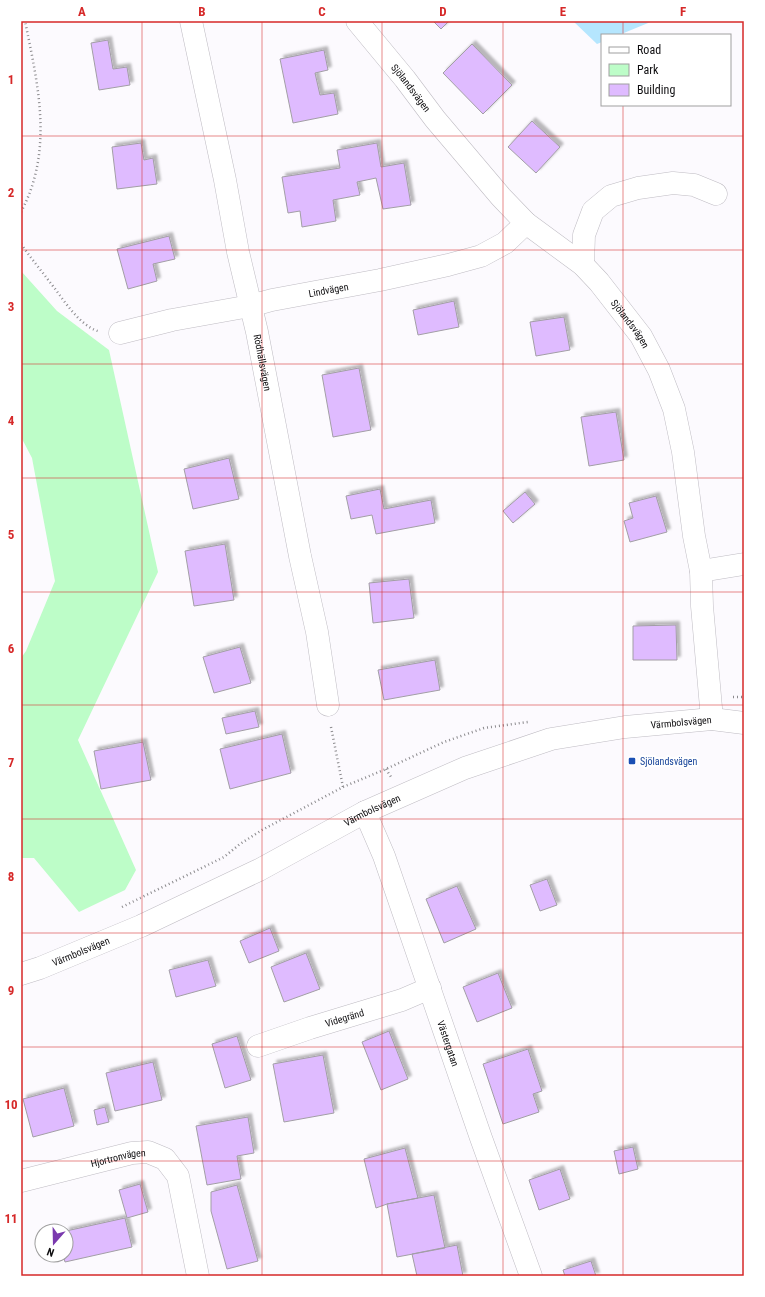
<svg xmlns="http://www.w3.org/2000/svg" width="765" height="1297" font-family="'Roboto Condensed',sans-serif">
<defs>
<filter id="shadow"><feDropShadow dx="3.5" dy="-3.5" stdDeviation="1" flood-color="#0004"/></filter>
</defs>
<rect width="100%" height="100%" fill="#fcfafe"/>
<path fill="#bdfdc8" d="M21,271L57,311L109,350L158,572L78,740L136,870L125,890L79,912L34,858H21V658L26,651L55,581L32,458L21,437Z"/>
<path fill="#b5e6fe" d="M573,21H653L619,35H602V42L597,44Z"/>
<path fill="#dfbbff" stroke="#a29ea5" filter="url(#shadow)" d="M433,21H449L441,29Z
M108,40L113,69L127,67L130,85L99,90L91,43Z
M472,44L512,85L483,114L443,73Z
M324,50L328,70L315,73L320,95L334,93L338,114L293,123L280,59Z
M532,121L560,147L536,173L508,147Z
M141,143L144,160L153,158L157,184L117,189L112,147Z
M377,143L381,167L404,163L411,205L383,209L376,178L357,182L360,195L333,200L336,221L302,227L300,211L288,213L282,177L340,168L337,150Z
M169,236L175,259L153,264L157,281L128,289L117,249Z
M454,301L459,327L418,335L413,310Z
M564,317L570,350L536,356L530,322Z
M359,368L371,430L333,437L322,375Z
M616,412L624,460L589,466L581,417Z
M229,458L239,499L193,509L184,469Z
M380,489L384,509L431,500L435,523L376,534L372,515L351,519L346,496Z
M525,492L535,504L513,523L503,511Z
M656,496L667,532L630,542L624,521L633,518L629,503Z
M225,544L234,600L194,606L185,551Z
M409,579L414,618L373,623L369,583Z
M676,625L677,660H633V626Z
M240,647L251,683L214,693L203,657Z
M435,660L440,690L384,700L378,670Z
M255,711L259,727L226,734L222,718Z
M282,734L291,773L230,789L220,749Z
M143,742L151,780L101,789L94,751Z
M547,879L557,905L540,911L530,885Z
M457,886L476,929L444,943L426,899Z
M270,928L279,951L249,963L240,941Z
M306,953L320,989L284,1002L271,967Z
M208,960L216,986L176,997L169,970Z
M498,973L512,1008L477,1022L463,987Z
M389,1031L408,1079L381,1090L362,1042Z
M237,1036L251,1080L225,1088L212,1044Z
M528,1049L542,1091L533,1094L539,1112L503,1124L483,1064Z
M323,1055L334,1113L284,1122L273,1064Z
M153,1062L162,1100L115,1111L106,1073Z
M64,1088L74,1126L33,1137L23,1099Z
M105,1107L109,1122L97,1125L94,1110Z
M248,1117L254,1153L237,1156L241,1179L207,1185L196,1126Z
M633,1147L638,1169L619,1174L614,1151Z
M405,1148L418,1198L387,1204L376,1208L364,1159Z
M560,1169L570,1199L539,1210L529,1180Z
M140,1184L148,1212L127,1218L119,1190Z
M237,1185L258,1261L227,1269L211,1211V1192Z
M434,1195L445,1248L397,1257L387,1204Z
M125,1218L132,1247L65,1262L63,1255H66V1231Z
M457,1245L463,1276H417L412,1254Z
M591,1261L596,1276H565L563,1270Z"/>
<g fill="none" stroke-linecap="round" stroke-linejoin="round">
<defs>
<g id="minor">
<path id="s1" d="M191,21L225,180L238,252L257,332L300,556L317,632L328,705"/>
<path id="s2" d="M357,21L405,79L435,119L501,197L526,223L583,265L599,282L641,336L659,370L674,409L683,452L694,536L701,571L702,606L712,719"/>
<path d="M583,265L584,235L593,211L611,196L638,188L673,183L694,185L716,194"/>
<path id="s3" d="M120,333L172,320L250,306L272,300L380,280L448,265L481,256L505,243L526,223"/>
<path d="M701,571L744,564"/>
<path id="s4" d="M365,812L384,856L481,1138L531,1276"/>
<path id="s5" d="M21,974L40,968L141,926L259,870L365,812L465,768L551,739L625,727L712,719L744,723"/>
<path id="s6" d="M258,1046L310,1028L402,1000L430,988"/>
<path id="s7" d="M21,1181L132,1153L148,1152L165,1159L178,1176L198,1276"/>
</g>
</defs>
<use href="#minor" stroke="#bfbcc3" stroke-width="23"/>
<path stroke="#8c8b8e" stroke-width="2.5" stroke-dasharray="1 3" stroke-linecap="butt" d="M21,212C54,150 38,85 25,21
M21,244C30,257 40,269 49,281C62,297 78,325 98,331
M733,697H744
M331,727L343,787
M386,769L391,777
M122,907L224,857L240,844L262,830L343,787L386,769L444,742L484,728L528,722"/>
<use href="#minor" stroke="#fff" stroke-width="22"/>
</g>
<path fill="none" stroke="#d62828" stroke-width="1" stroke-opacity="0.55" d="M142,21V1276M262,21V1276M382,21V1276M503,21V1276M623,21V35M623,105V1276M21,136H744M21,250H744M21,364H744M21,478H744M21,592H744M21,705H744M21,819H744M21,933H744M21,1047H744M21,1161H744"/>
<rect fill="#1a4fb4" stroke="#fff" stroke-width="1.5" x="628" y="757" width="8" height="8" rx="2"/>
<g text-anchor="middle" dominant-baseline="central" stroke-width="4" stroke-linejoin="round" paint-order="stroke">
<g font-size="10" fill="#0f0e10" stroke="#fff">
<text stroke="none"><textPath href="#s2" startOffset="86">Sjölandsvägen</textPath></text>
<text stroke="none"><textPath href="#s3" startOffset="213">Lindvägen</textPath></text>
<text stroke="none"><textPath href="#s2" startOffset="410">Sjölandsvägen</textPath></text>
<text stroke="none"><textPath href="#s1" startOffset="349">Rödhällsvägen</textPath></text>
<text stroke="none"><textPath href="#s5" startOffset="712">Värmbolsvägen</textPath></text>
<text stroke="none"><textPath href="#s5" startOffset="388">Värmbolsvägen</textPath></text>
<text stroke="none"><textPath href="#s5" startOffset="64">Värmbolsvägen</textPath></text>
<text stroke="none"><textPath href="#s6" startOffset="91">Videgränd</textPath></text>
<text stroke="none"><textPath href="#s4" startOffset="246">Västergatan</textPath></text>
<text stroke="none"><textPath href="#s7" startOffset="100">Hjortronvägen</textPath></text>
</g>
<g font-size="10" fill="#164399" stroke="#fff" text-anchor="start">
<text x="640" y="761">Sjölandsvägen</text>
</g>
</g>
<rect width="765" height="1297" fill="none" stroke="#ffffff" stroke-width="44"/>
<rect x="601" y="34" width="130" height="72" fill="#ffffff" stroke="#9f9f9f"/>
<rect x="609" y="47" width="20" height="6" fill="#ffffff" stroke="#9f9f9f"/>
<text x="637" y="54" font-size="12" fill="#0f0e10">Road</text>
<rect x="609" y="64" width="20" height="12" fill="#bdfdc8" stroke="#9f9f9f"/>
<text x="637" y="74" font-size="12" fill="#0f0e10">Park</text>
<rect x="609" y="84" width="20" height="12" fill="#dfbbff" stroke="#9f9f9f"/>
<text x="637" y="94" font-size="12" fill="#0f0e10">Building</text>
<g transform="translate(54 1243) rotate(200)"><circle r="19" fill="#ffffff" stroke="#9f9f9f"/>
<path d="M0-3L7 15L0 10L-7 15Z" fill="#7a39ae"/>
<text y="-6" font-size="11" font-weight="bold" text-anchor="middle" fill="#0f0e10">N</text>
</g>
<rect x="22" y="22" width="721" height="1253" fill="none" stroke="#d62828" stroke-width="1.5"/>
<g font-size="13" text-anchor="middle" font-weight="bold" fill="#d62828">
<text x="82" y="16">A</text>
<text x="202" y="16">B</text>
<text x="322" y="16">C</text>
<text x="443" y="16">D</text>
<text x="563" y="16">E</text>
<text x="683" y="16">F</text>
<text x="11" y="84">1</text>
<text x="11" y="197">2</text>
<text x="11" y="311">3</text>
<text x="11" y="425">4</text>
<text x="11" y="539">5</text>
<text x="11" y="653">6</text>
<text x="11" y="767">7</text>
<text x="11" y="881">8</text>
<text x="11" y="995">9</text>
<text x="11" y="1109">10</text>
<text x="11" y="1223">11</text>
</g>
</svg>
